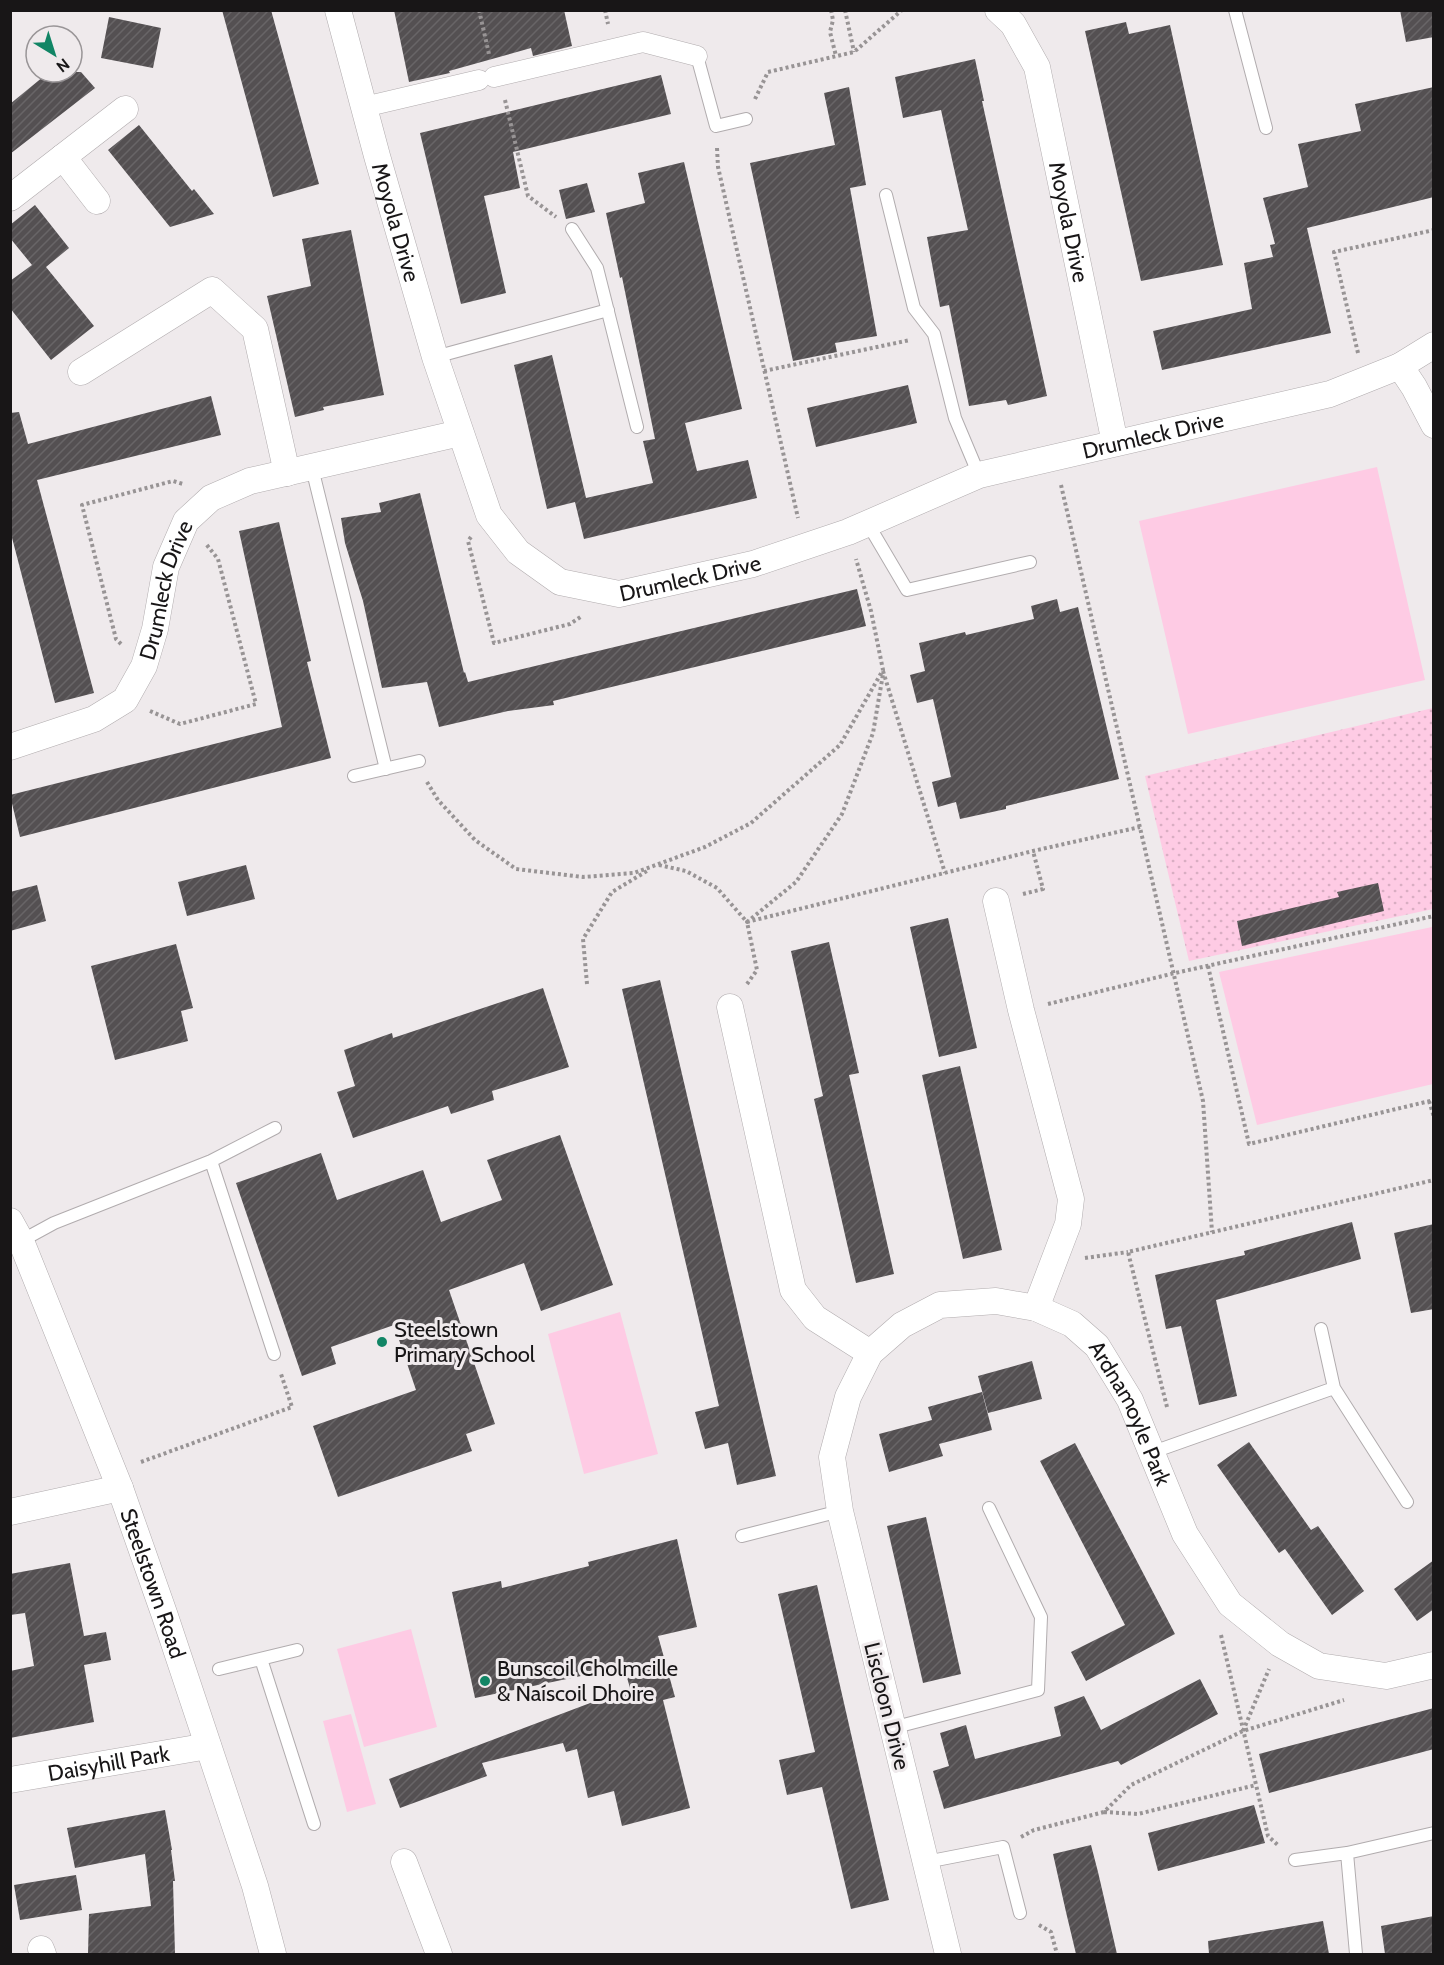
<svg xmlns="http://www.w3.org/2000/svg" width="1444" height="1965" font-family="Cabin,sans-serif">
<defs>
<pattern id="park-dots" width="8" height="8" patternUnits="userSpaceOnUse" patternTransform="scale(1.5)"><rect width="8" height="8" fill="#fecbe4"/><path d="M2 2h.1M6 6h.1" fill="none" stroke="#d9aec3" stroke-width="1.8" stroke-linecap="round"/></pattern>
<pattern id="building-hatch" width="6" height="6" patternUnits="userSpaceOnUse" patternTransform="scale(1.5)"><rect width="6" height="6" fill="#545052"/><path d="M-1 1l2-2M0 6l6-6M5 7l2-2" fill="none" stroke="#686567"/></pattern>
</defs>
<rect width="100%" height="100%" fill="#efeaec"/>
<path fill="url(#park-dots)" d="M1433,708V909L1189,961L1145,776Z"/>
<path fill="#fecbe4" d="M1377,467L1425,680L1188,734L1139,521Z
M1432,927L1434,934L1433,1084L1257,1125L1219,972Z
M620,1312L658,1454L584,1474L548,1334Z
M411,1629L437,1727L364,1747L337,1649Z
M351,1714L376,1804L347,1812L323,1721Z"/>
<path fill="url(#building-hatch)" d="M222,10H271L319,184L273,197Z
M394,10H564L572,46L533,56L531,48L449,71L450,73L409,82Z
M1400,10H1434V37L1406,42Z
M109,17L161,28L153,68L101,58Z
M1126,22L1129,34L1170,25L1223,265L1141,281L1085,31Z
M975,59L984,101H982L1047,396L1008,405L1006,400L969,406L949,305L940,307L927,237L968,230L953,164L941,110L903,118L895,77Z
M49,72H81L95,88L10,154V104Z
M661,75L671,114L513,152L520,188L484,196L506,293L461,304L420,133Z
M849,87L866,185L850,188L877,336L835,343L837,352L793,361L750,163L835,145L824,93Z
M1434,87V197L1307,228L1331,333L1162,370L1153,331L1252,309L1244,263L1273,257L1270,245L1275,244L1263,198L1308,187L1298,144L1361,131L1355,104Z
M139,125L192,191L194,189L214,214L170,227L108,150Z
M684,162L742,409L685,423L697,471L748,460L757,498L584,539L575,502L547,509L514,365L552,355L586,498L653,483L643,441L655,439L622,277L620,278L606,213L645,203L638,173Z
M587,183L595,212L566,219L559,190Z
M35,205L69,248L46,267L94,326L51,360L10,308V281L32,265L10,238V225Z
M351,230L384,395L323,407L324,410L295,417L267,296L311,286L302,239Z
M908,385L917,423L816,447L807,408Z
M211,396L221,435L37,480L94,693L55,703L10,530V413L19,412L28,444Z
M420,493L464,673L465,672L468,682L857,589L866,626L553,701L554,705L508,711L439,727L427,682L382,688L363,601L345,543L341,518L381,512L379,503Z
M279,522L311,661L307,662L331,758L20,837L10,795L282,727L239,531Z
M1057,599L1060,612L1078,607L1119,779L1006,806V809L960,819L956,802L938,807L932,782L951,777L933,699L917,703L910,675L925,671L919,643L965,632L966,635L1034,619L1031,606Z
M246,865L255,899L187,916L178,882Z
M1378,883L1384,911L1242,946L1237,921L1339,897L1337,892Z
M37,885L46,921L10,931V892Z
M948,918L977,1048L939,1057L910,927Z
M829,942L859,1073L849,1075L894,1274L856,1283L814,1099L823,1096L791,951Z
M176,944L193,1008L181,1011L188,1041L115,1060L91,966Z
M660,980L776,1476L737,1485L728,1443L705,1449L695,1412L719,1406L622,989Z
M543,988L569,1067L492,1091L494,1100L451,1114L448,1106L353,1138L337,1092L355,1086L344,1050L392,1033L393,1038Z
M960,1066L1002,1250L963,1259L922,1075Z
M560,1135L613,1285L541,1311L524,1263L449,1290L495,1424L466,1434L472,1451L338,1497L313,1426L416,1390L394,1325L331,1347L336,1364L302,1376L236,1183L321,1153L337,1200L423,1170L441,1222L502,1200L487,1160Z
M1352,1222L1361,1259L1216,1300L1237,1396L1199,1405L1181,1326L1166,1329L1155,1275L1245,1255L1244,1251Z
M1434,1224V1309L1411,1313L1394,1233Z
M1032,1361L1042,1399L988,1413L978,1376Z
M982,1392L992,1430L939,1444L943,1456L889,1472L879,1434L932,1420L928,1407Z
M1249,1442L1311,1530L1318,1526L1364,1591L1332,1615L1285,1549L1279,1553L1217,1465Z
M1075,1443L1175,1634L1086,1681L1071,1652L1125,1625L1040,1461Z
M926,1517L961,1674L923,1683L887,1526Z
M677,1539L697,1627L658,1636L675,1697L663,1700L690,1808L622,1826L614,1791L588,1798L577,1749L566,1752L563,1743L482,1763L487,1776L400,1808L389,1779L630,1688L624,1667L475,1698L452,1592L501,1581L502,1588L589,1566L588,1562Z
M1434,1560V1609L1417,1621L1394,1589Z
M70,1563L84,1636L106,1632L111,1660L84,1665L94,1722L10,1738V1671L34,1666L25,1613L10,1615V1574Z
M817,1585L889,1900L851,1909L822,1787L787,1795L779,1760L815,1752L778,1594Z
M1200,1679L1218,1714L1150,1750L1121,1765L1118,1761L944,1809L933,1771L949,1766L940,1733L966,1725L975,1759L1061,1736L1054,1707L1084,1696L1101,1730Z
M1434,1708V1749L1269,1793L1259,1754Z
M1254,1805L1265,1843L1158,1871L1148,1833Z
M165,1810L172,1850H171L175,1881H173L175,1954H88L89,1914L151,1906L145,1854L75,1868L67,1828Z
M1091,1845L1098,1872L1117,1954H1076L1066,1912L1053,1854Z
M76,1875L82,1910L20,1920L14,1885Z
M1434,1916V1954H1385L1381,1926Z
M1323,1921L1329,1954H1209L1208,1941Z"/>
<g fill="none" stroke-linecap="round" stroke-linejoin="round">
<defs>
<path id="service" d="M1235,10L1266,128
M697,56L716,126L746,119
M886,195L914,308L934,334L955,418L979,475
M572,229L597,268L637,427
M435,357L608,310
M312,468L386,769
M868,524L907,590L1030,562
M354,776L419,761
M211,1161L274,1354
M21,1241L54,1223L211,1161L275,1128
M1321,1329L1334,1388L1407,1502
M1153,1452L1334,1388
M742,1536L840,1511
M261,1659L314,1824
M219,1669L297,1650
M892,1728L1038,1690L1041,1617L989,1508
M1347,1853L1356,1954
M1295,1860L1347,1853L1434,1833
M926,1862L1003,1847L1020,1913"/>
<path id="pedestrian" d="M494,77L643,42L697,56
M364,107L479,80"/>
<g id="minor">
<path id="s1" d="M338,10L377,156L435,357L489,515L518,552L560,582L619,594L753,564L848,532L979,475L1330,394L1400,366L1434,345"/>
<path id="s2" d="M998,10L1013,24L1037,67L1115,443"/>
<path d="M63,157L97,201"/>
<path d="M10,198L125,109"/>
<path d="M1400,366L1414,387L1434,425"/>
<path d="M81,372L212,290L255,329L287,473"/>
<path id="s3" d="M10,747L94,719L125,700L144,666L155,629L166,567L186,521L211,498L250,481L460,433"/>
<path d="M996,901L1021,1010L1071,1199L1068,1224L1036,1308"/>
<path d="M730,1007L793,1290L815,1318L870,1353"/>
<path id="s4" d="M10,1221L21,1241L120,1488L165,1616L255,1886L273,1954"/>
<path d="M10,1512L120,1488"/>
<path id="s5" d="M10,1780L208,1746"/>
<path d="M404,1862L439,1954"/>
<path d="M41,1949L43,1954"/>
<path id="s6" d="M948,1954L840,1511L832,1457L848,1397L870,1353L902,1325L940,1305L996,1301L1036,1308L1072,1324L1097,1346L1130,1400L1185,1534L1230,1604L1280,1644L1319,1666L1386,1676L1434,1665"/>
</g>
</defs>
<use href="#service" stroke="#b1acae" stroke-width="14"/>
<use href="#pedestrian" stroke="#b1acae" stroke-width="21"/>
<use href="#minor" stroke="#b1acae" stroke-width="27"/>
<path stroke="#989495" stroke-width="4" stroke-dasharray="3 3" stroke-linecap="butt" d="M479,10L489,54
M605,10L608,24
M831,10L833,20L830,32L836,56
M845,10L854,52
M755,99L768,72L854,52L902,10
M505,100L528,196L556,217
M717,148L718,167L798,518
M1358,353L1334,252L1434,230
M764,371L910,340
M1061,485L1203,1101L1212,1232
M471,537L468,541L494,643L570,624L582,616
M121,644L116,639L82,505L173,481L183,484
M883,671L945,873
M150,711L180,724L256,704L218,559L206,544
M427,782L438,800L475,840L516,869L583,877L634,873L705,847L751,823L840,745L883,670L871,611L856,559
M659,865L686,871L717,888L747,922L796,882L842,814L873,733L883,674
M1023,894L1043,889L1033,851
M1208,966L1249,1144L1434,1100
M587,984L583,939L612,892L647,871
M747,984L757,970L747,922L1033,851L1140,827
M1048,1004L1175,973L1434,916
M1429,1101L1434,1117
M1085,1258L1128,1252
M1167,1407L1128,1252L1434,1180
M141,1462L292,1407L281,1374
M1221,1635L1268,1836L1279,1846
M1243,1731L1269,1669
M1104,1812L1138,1814L1256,1785
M1021,1837L1034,1830L1104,1812L1131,1785L1243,1731L1344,1700
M1039,1925L1051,1932L1057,1954"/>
<use href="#service" stroke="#fff" stroke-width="12"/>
<use href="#pedestrian" stroke="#fff" stroke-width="20"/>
<use href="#minor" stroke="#fff" stroke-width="26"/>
</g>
<g fill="#118565" stroke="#efeaec" stroke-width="2">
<circle cx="382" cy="1342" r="6"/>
<circle cx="485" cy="1681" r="6"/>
</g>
<g text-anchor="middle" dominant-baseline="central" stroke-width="6" stroke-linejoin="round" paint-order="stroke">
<g font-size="22" fill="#181617" stroke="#efeaec">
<text stroke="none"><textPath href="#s2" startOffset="228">Moyola Drive</textPath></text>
<text stroke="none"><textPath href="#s1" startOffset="220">Moyola Drive</textPath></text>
<text stroke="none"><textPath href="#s1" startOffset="1245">Drumleck Drive</textPath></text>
<text stroke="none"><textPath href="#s1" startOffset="759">Drumleck Drive</textPath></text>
<text stroke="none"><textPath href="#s3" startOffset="243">Drumleck Drive</textPath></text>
<text stroke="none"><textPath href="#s6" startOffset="952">Ardnamoyle Park</textPath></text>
<text stroke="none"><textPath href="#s4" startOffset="390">Steelstown Road</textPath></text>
<text transform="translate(887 1706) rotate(76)">Liscloon Drive</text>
<text stroke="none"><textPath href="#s5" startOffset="100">Daisyhill Park</textPath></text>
</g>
<g font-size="22" fill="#181617" stroke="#efeaec" text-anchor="start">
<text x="394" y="1329">Steelstown<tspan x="394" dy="25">Primary School</tspan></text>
<text x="497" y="1668">Bunscoil Cholmcille<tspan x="497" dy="25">&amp; Naíscoil Dhoire</tspan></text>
</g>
</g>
<rect width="1444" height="1965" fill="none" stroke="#181617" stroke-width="24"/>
<g transform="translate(54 54) rotate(142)"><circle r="28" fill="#efeaec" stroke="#999597" stroke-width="1.5"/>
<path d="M0-4.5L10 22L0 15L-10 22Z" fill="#118565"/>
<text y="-9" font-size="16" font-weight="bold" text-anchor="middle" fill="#181617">N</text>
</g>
</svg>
